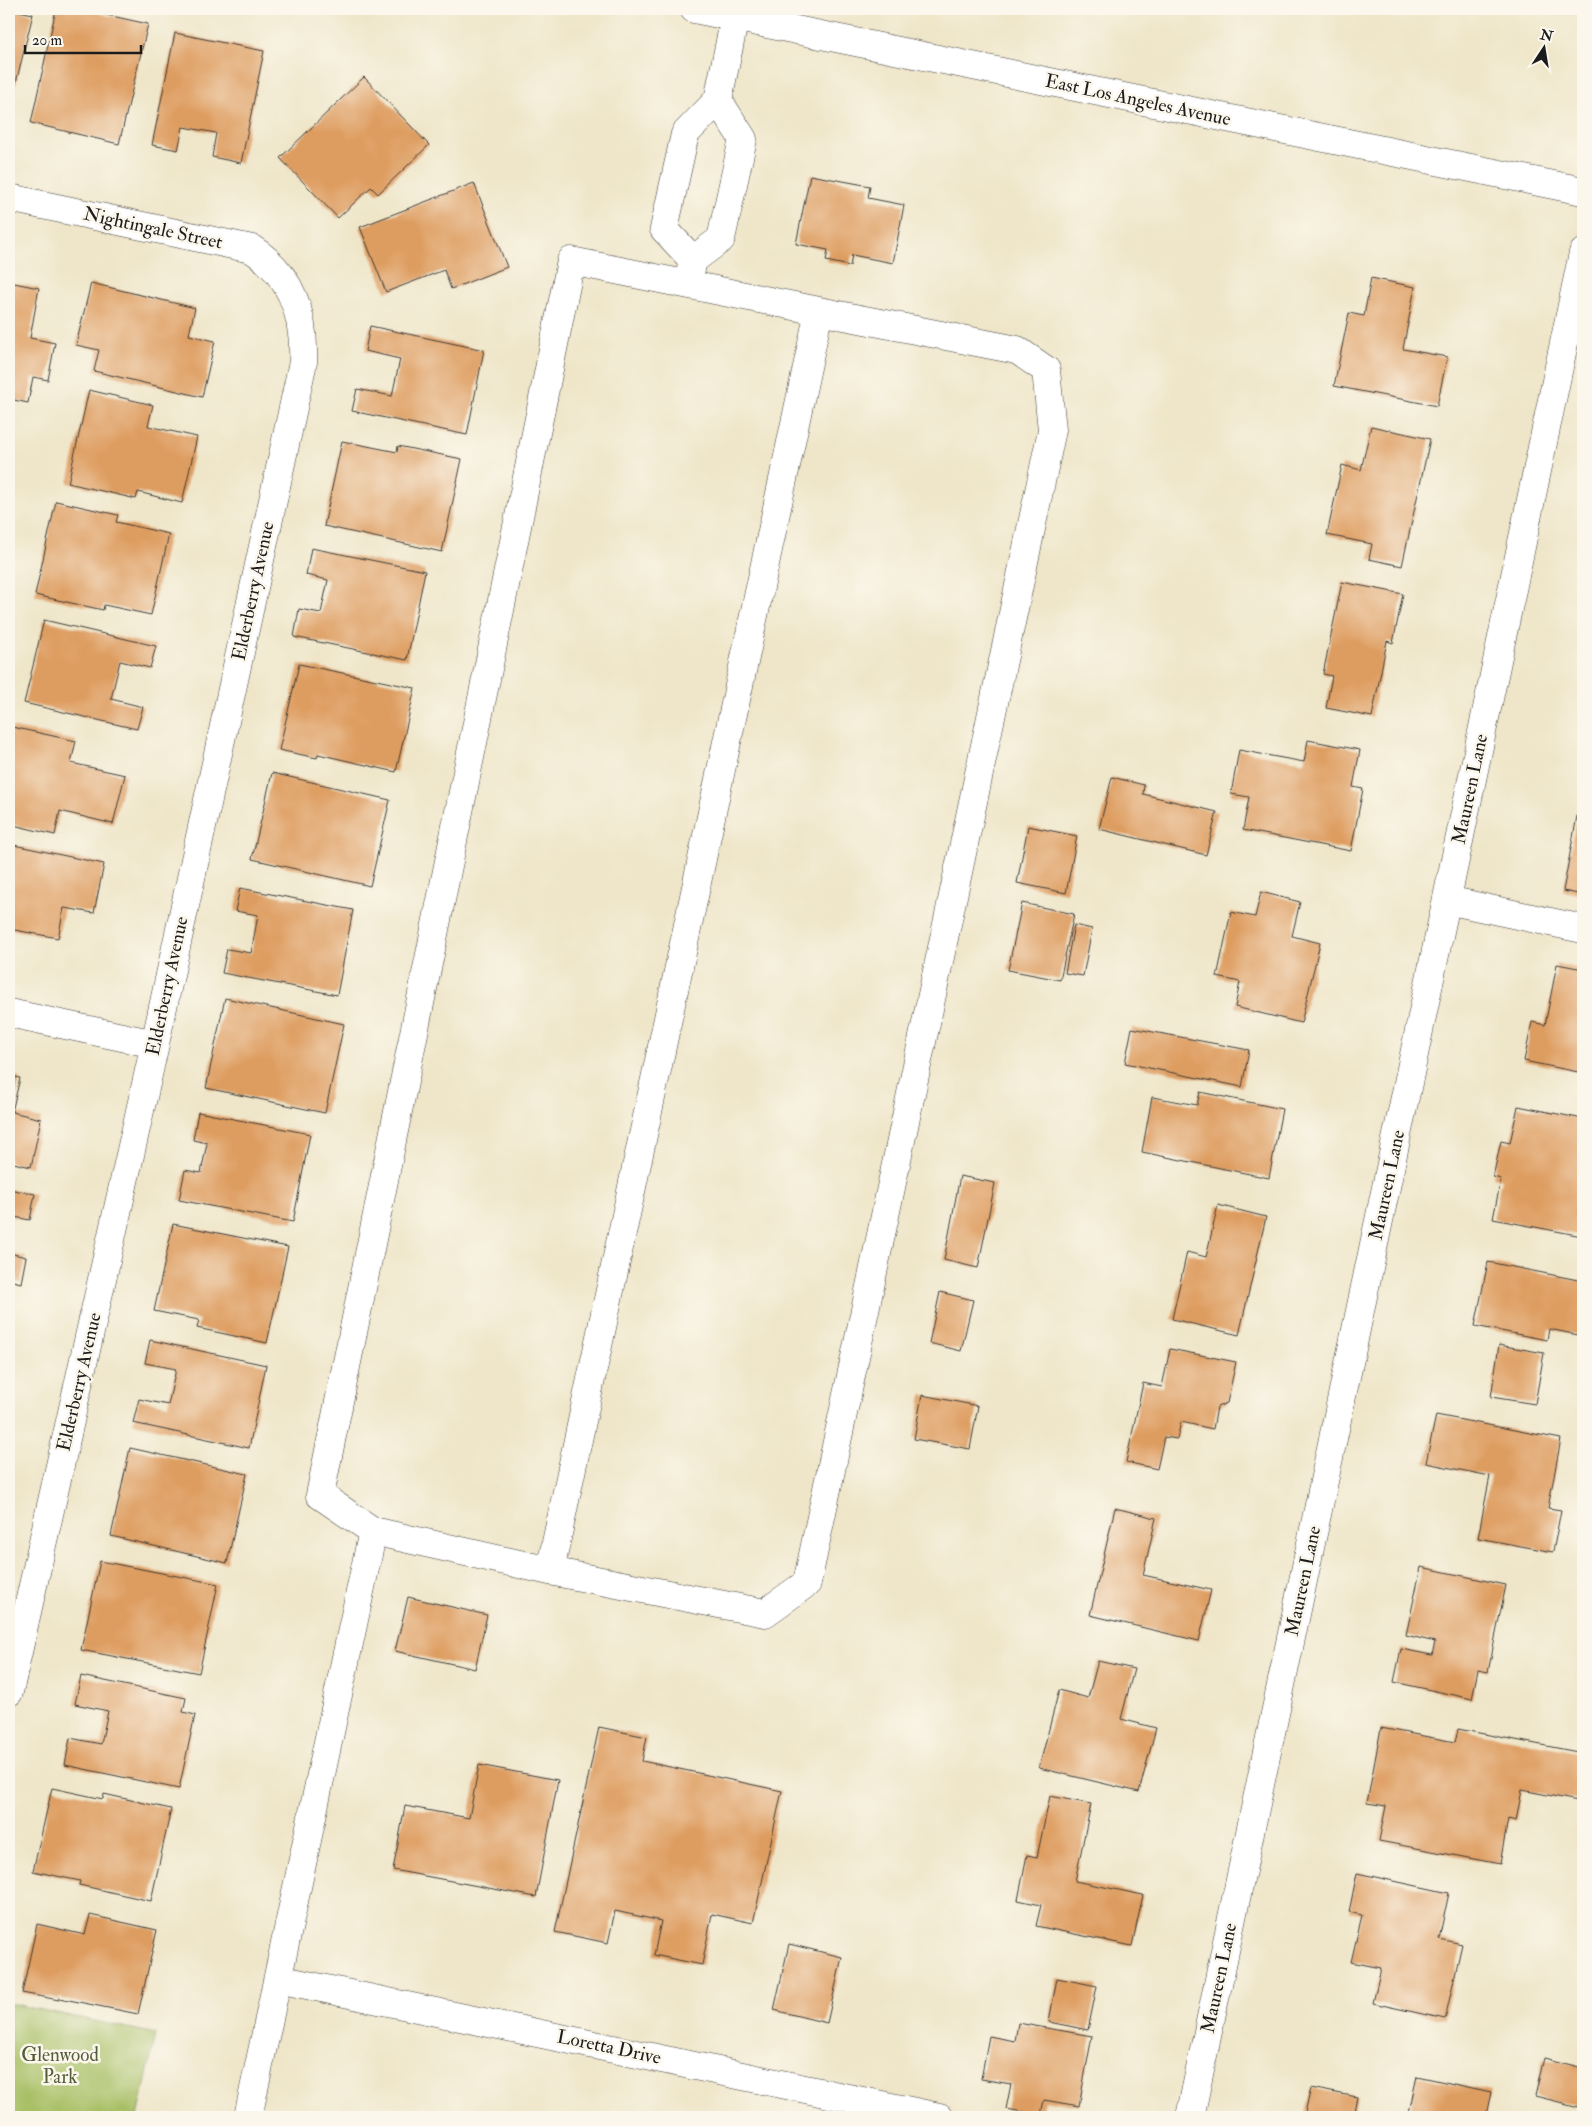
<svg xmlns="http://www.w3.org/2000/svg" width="1592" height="2126" font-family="'IM FELL Double Pica',serif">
<rect width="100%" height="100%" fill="#fbf7ec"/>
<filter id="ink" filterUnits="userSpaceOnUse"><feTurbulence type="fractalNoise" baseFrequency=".02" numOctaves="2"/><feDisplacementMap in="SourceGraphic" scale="10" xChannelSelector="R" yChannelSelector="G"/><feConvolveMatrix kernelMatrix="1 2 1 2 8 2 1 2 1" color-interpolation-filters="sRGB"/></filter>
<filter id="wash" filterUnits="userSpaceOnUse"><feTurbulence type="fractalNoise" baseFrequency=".0096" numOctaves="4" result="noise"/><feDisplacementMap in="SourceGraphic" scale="20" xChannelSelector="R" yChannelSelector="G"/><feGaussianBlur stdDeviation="1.12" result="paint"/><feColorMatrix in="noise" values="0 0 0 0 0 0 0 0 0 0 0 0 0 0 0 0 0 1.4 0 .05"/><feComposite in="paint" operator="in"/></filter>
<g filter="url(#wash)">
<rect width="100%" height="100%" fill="#efe6c9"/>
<path fill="#a7bf65" stroke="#626e40" d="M9,2003L156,2034L138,2117H9Z"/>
<g id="blocks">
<path fill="#de9d61" d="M9,9L33,14L9,111Z
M56,9H80L148,24L119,144L31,123Z
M175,33L264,51L241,163L212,157L216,133L183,127L178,150L152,145Z
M364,77L429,145L378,194L371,187L338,218L280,158Z
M810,175L870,186L868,198L904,205L893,263L852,255L850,266L826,261L828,250L796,244Z
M474,183L507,267L451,289L444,270L386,292L360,227Z
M1371,278L1415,287L1403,349L1447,357L1437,406L1334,386L1349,313L1364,316Z
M9,282L39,288L30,338L55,343L48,380L33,377L28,403L9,399Z
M91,283L195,308L189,335L215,341L202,397L94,371L99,350L76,345Z
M370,326L484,350L467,435L352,411L357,389L392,396L400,359L365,351Z
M89,390L153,405L148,426L197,437L182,503L138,492L136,499L68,483Z
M1371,426L1430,439L1402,566L1369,559L1372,544L1327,535L1342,465L1361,470Z
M342,441L397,452L398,446L462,459L442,552L324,526Z
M56,501L118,515L116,522L169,534L151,615L104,605L103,610L35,595Z
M311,548L425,571L407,660L294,637L299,609L321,613L328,580L306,575Z
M1342,582L1403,594L1393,643L1387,641L1372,717L1326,708L1332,676L1323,674Z
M44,620L156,646L150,668L120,661L111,699L143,707L137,729L24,703Z
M299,664L415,688L396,772L318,754L317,758L279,750Z
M12,727L76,741L71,763L125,775L113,824L60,811L55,835L9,824V741Z
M1308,740L1360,750L1353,787L1363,789L1351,851L1243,830L1249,797L1231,794L1239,750L1304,762Z
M272,773L390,800L370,886L252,859Z
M1112,777L1144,785L1143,794L1217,812L1206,855L1099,829Z
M1577,816L1583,817V895L1563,891Z
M1028,826L1077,836L1066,893L1017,883Z
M9,844L104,864L94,913L64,908L58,938L9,929Z
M240,888L353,910L337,995L222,973L227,949L251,953L258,915L235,911Z
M1261,892L1300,902L1292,936L1320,943L1301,1023L1235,1007L1240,982L1217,977L1231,912L1255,917Z
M1022,903L1074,914L1060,980L1008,970Z
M1074,925L1092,929L1083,976L1065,973Z
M1557,964L1583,969V1073L1524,1061L1532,1022L1545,1025Z
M225,998L344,1024L325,1113L206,1088Z
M1132,1028L1249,1050L1242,1087L1125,1063Z
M9,1076L20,1078L12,1112L41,1119L31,1167L9,1162Z
M1200,1092L1282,1109L1269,1178L1142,1152L1152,1097L1197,1105Z
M1518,1106L1583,1119L1582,1236L1493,1219L1501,1179L1493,1177L1501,1141L1510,1143Z
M198,1112L310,1134L293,1222L179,1200L185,1170L201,1173L207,1143L193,1140Z
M960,1176L995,1183L978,1268L944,1260Z
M9,1189L35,1194L30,1220L9,1216Z
M1218,1205L1266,1217L1239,1335L1172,1319L1187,1252L1206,1257Z
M173,1224L288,1247L267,1343L197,1328L199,1320L154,1311Z
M9,1253L26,1257L21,1283L9,1280Z
M1488,1262L1583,1281V1336L1549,1329L1547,1340L1475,1326Z
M940,1292L973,1300L961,1351L929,1343Z
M150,1340L266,1365L249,1448L133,1423L139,1399L168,1405L176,1369L145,1363Z
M1499,1345L1544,1353L1535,1404L1491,1397Z
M1170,1349L1236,1362L1227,1403L1217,1407L1213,1429L1181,1422L1177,1439L1164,1437L1157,1469L1126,1462L1143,1383L1162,1387Z
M922,1395L978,1406L970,1449L914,1439Z
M1436,1415L1561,1439L1548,1508L1561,1510L1553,1552L1478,1538L1490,1476L1426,1463Z
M130,1448L247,1474L227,1563L111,1536Z
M1115,1508L1156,1518L1143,1575L1211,1590L1199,1641L1090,1615Z
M100,1561L218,1584L199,1673L81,1650Z
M1421,1567L1506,1585L1488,1672L1478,1670L1472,1699L1394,1682L1401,1649L1432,1655L1435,1642L1406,1635Z
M408,1597L487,1615L475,1669L395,1651Z
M1098,1661L1134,1669L1121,1719L1156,1728L1139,1792L1039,1768L1059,1690L1088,1698Z
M81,1676L186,1698L183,1712L195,1715L179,1789L65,1765L70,1738L101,1744L108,1711L75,1704Z
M599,1727L647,1737L642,1761L782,1791L753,1923L712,1914L702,1965L654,1955L661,1921L615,1911L608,1943L555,1932Z
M1381,1728L1455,1742L1458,1729L1583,1753V1802L1522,1790L1516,1821L1508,1819L1500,1864L1379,1841L1386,1806L1367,1803Z
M479,1765L558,1780L536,1897L393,1870L405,1806L469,1818Z
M52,1788L103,1799L104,1794L171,1809L151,1901L79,1885L80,1881L33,1871Z
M1050,1796L1091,1804L1075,1881L1143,1895L1132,1946L1036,1926L1041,1905L1018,1900L1027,1855L1037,1857Z
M1357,1873L1449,1893L1439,1939L1462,1944L1445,2019L1373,2003L1381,1968L1351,1962L1362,1915L1349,1912Z
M90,1915L157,1930L138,2014L59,1998V2000L22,1993L37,1924L85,1935Z
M789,1944L842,1957L827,2023L774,2010Z
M1057,1978L1097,1986L1088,2030L1049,2022Z
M1018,2023L1092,2036L1079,2106L1044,2100L1041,2115L1006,2109L1011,2084L981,2079L989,2036L1015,2041Z
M1544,2058L1583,2068V2108L1535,2096Z
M1417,2076L1491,2092L1486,2117H1408Z
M1311,2088L1357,2097L1354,2111L1379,2117H1304Z"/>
</g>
</g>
<g filter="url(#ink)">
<use href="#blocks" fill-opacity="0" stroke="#3c3a36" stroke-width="1"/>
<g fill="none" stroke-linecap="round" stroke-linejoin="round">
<defs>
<path id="minor" d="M9,198L252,249C292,275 305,316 303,362L155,1044L9,1692
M693,260L664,229L685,134L718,100L735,17
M689,279L693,260L721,239L743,139L718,100
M1447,900L1583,929
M9,1013L155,1044
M373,1531L550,1571L765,1613L807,1583L1052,430L1046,370L1017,350L819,311L550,1571
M278,1979L939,2117
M248,2117L373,1531L320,1495L571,261L819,311
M1190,2117L1583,253"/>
<path id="major" d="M694,9L1583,191"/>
</defs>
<use href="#minor" stroke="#3c3a36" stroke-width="29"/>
<use href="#major" stroke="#3c3a36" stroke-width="29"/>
<use href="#minor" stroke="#fff" stroke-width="28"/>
<use href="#major" stroke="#fff" stroke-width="28"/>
</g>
</g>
<g text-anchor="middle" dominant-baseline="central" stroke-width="5" stroke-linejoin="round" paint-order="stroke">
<g font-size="19" fill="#1c1c1c" stroke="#fbf7ec">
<text transform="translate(1138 100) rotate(12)">East Los Angeles Avenue</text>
<text transform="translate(153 228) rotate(12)">Nightingale Street</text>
<text transform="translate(253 591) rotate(-78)">Elderberry Avenue</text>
<text transform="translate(1470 789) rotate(-78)">Maureen Lane</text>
<text transform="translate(167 986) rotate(-78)">Elderberry Avenue</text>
<text transform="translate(1387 1185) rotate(-78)">Maureen Lane</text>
<text transform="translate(79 1382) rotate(-77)">Elderberry Avenue</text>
<text transform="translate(1303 1581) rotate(-78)">Maureen Lane</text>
<text transform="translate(1219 1978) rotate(-78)">Maureen Lane</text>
<text transform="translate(609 2047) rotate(12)">Loretta Drive</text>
</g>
<g font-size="19" fill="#545d39" stroke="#fbf7ec">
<text x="60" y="2055">Glenwood<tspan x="60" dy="22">Park</tspan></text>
</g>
</g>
<rect width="1592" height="2126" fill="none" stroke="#fbf7ec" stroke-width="30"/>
<g transform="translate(1544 48) rotate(12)" stroke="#fbf7ec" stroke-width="4" paint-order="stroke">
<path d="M0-4L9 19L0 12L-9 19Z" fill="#1c1c1c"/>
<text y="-8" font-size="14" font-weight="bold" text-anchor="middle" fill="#1c1c1c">N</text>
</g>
<path d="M25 45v8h116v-8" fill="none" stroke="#1c1c1c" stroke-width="2.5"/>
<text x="32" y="45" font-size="15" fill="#1c1c1c" stroke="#fbf7ec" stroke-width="4" paint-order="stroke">20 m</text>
</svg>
